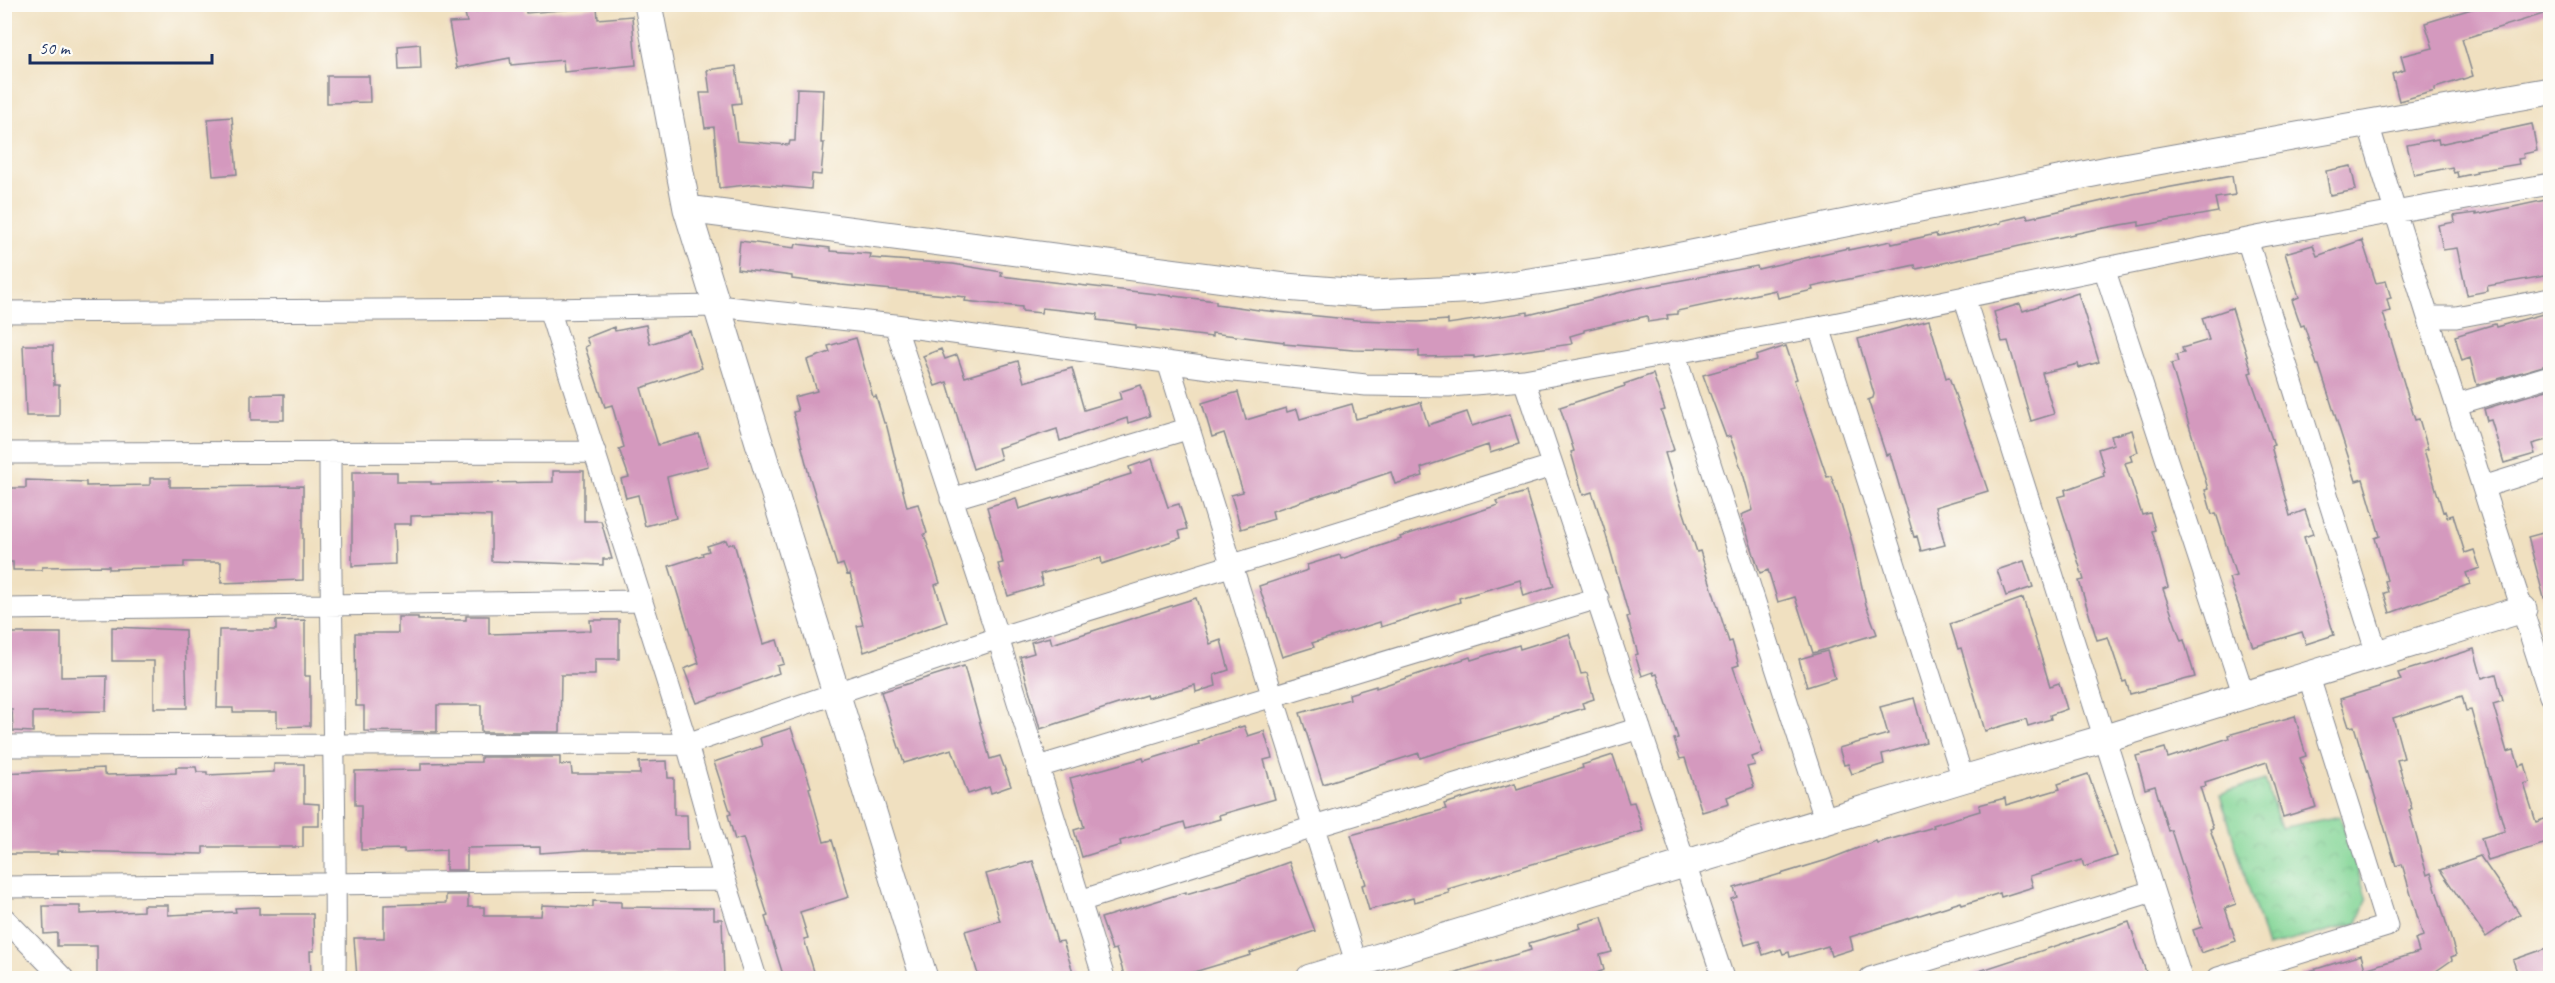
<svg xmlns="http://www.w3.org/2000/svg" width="2555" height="983" font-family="Caveat,sans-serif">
<defs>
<pattern id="park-crowns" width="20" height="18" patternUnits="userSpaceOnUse" patternTransform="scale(1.5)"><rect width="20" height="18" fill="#83d596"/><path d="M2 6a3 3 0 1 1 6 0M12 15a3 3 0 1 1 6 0" fill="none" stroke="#71b784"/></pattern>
</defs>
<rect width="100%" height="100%" fill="#fdfcf7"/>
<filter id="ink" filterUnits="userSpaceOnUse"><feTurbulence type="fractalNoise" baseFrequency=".0167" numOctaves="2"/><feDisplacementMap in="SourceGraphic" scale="12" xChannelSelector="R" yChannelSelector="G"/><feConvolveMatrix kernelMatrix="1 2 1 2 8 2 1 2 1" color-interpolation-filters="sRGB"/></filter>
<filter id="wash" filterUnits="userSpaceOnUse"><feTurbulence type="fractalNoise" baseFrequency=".008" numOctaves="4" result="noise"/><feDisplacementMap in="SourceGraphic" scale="24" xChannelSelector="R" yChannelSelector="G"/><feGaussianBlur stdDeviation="1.35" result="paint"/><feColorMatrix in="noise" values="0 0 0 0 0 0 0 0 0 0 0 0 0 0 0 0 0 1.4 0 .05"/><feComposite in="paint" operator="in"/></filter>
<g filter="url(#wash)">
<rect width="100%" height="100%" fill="#f0e0c0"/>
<path fill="url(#park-crowns)" stroke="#4f827a" stroke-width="1.5" d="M2265,780L2281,828L2340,816L2367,900L2358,923L2267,947L2220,794Z"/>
<g id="blocks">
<path fill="#d499be" d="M2488,4H2550V12L2462,39L2473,76L2435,88V91L2399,101L2392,74L2405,70L2401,56L2433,48L2425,23Z
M525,5L526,13L597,7L598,19L632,16L636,65L564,72L563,60L511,65L510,58L457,68L449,23L467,22L465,13Z
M420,44L421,69L399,70L398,46Z
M736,66L741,103L732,104L737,141L789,145L790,141H795L797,88L823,89L821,143H824L821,175L812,174L811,189L755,184L719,188L714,127L705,128L700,93H710L707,70Z
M327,76H369L370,102L327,103Z
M232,117L237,174L213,176L208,119Z
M2532,124L2537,151L2523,154L2524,158L2518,159L2519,164L2476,171L2477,173L2458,177L2457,172L2454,173L2452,167L2414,175L2407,145L2438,139L2439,144Z
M2351,166L2356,190L2330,195L2326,171Z
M2232,176L2235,195L2215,198L2218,212L2139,226V222L2092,230L1916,269L1915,265L1812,287L1813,290L1778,298L1776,290L1677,311V314L1667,315L1668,319L1648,322L1647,316L1584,330V332L1570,336L1572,344L1474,358V356L1419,357V351L1353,350L1284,344V342L1212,333V337L1136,328V325L1097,320L1098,314L1042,308L1041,313L1022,311V307L965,301L966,297L841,285L792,279V276L737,269L740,241L795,248L796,244L830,248V251L871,254L870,258L953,264L1002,272L1001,276L1216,301V304L1259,310L1357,320L1418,322L1448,320V324L1528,312V315L1634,289L1757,266L1758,269L1848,248V250L1891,241L1892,244L1936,234L1937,237L2001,223V221L2027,215L2028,218L2133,194Z
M2550,199V233L2545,234L2550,275L2487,286L2488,291L2467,295L2457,248L2443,250L2438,225L2455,222L2454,216L2476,213V215Z
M2362,240L2376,283L2386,281L2391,298L2387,299L2390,311L2383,313L2415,420L2419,419L2428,449L2424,450L2443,512L2445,511L2447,517L2453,515L2465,553L2474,550L2480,568L2466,573L2470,584L2390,613L2384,593L2388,592L2385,581L2387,580L2375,538L2380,536L2363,479L2356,481L2319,365H2317L2304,325L2301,326L2292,300L2299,297L2285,253L2313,245L2317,256Z
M2078,293L2099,362L2079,368L2078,364L2042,373L2054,414L2031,421L2008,341L2002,342L1994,312L2020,304L2023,311Z
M2232,308L2252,372L2249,373L2274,445L2271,446L2290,516L2305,510L2313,534L2304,537L2334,635L2306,644L2302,632L2253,647L2229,578L2236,576L2216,513L2212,514L2205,490L2208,489L2171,364L2178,362L2176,355L2184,353L2182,348L2209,340L2202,318Z
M2550,312V364L2477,385L2470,358L2462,361L2455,336L2495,324L2496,327Z
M1929,320L1946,378L1949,377L1988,491L1935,507L1945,545L1921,551L1917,536L1914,537L1890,454L1886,455L1868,400L1873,398L1874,394L1858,339Z
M646,325L650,344L690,331L702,368L641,388L658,445L699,434L708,466L667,477L676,518L645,526L638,495L626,498L621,479L629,477L619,449L624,447L612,405L605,407L585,347L589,345L586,338L614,327L615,331Z
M856,338L873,397L876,396L884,423H886L907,507L918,504L927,533L924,534L940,583L935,585L947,622L864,652L857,626L863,625L850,574L847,575L843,564L837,566L809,475L793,412L798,411L794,397L817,391L807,360L830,352L828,346Z
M23,345H53L54,385H59V416H26Z
M1786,346L1797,379L1794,380L1827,477L1831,476L1838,495L1852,542L1866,605L1877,634L1813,653L1795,597L1778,602L1768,570L1760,573L1741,515L1753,510L1744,477L1730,436L1726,437L1703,375L1757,360L1756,356Z
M941,349L945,359L957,355L965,377L1018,361L1024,382L1072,368L1084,410L1121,399L1119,392L1141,385L1150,416L1128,423L1127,418L1060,441L1057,429L998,448L1001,459L973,469L947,382L935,386L923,356Z
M1653,374L1665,410L1661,411L1674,450L1665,453L1678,495L1697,552L1700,551L1729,642L1732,641L1739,665L1733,667L1763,753L1752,757L1755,765L1747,767L1754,787L1727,797L1729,804L1702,812L1685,758L1680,759L1674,739L1678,738L1657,674L1654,675L1653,672L1642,676L1635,655L1638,654L1627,617L1629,616L1604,528L1592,492L1583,495L1571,452L1574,451L1560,407L1625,386L1624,384Z
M2550,389V439L2532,444L2535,454L2504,463L2491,420L2487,421L2484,409Z
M1238,392L1246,420L1286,408L1287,412L1297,409L1300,419L1352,404L1356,419L1421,402L1428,425L1467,412L1472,426L1510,414L1519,444L1490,453L1488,445L1421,468L1423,476L1395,484L1391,472L1272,511L1274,519L1241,529L1231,495L1243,492L1224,433L1212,437L1202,403Z
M284,394V420H251V395Z
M2132,430L2138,452L2130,455L2132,461L2125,463L2142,515L2150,513L2155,530L2152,531L2168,587L2163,589L2181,641L2184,640L2195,677L2130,694L2126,681L2123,682L2108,637L2097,640L2079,581L2084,580L2058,497L2066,495L2065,490L2104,476L2103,473L2105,472L2098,449L2114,444L2111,436Z
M1152,459L1168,507L1179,504L1187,529L1179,531L1181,538L1102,564L1101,558L1040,574L1043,585L1008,596L998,564L1003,563L987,507L1016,498L1019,509L1131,474L1129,467Z
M553,471H584V521H601L612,559H603V565L491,561V516L451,515L411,516V524H394L395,564L352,566V472H397V482H431V484L553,482Z
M150,478H170V487L303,486V580L221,583V562H184V567L109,569V566L42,567V570H13V562H4V488H26V480L86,482V486L150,485Z
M1526,492L1554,586L1524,596L1520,580L1459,598L1460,602L1381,627L1380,622L1312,643L1314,647L1282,657L1259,586L1308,570L1307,565L1340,555L1341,559L1401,539L1400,537L1498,505L1496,501Z
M2550,531V597L2544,598L2528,537Z
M726,540L728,545L734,543L763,644L777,640L784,664L777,666L779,673L697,703L684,669L699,663L669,566L703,555L702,553L709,551L707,546Z
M2024,561L2033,587L2006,596L1997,570Z
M1196,598L1210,644L1221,640L1229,670L1214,675L1216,686L1196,692L1195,685L1147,698L1146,695L1040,729L1020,657L1034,653L1031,642L1050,637L1052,644Z
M2023,598L2050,686L2059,683L2067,709L2050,715L2051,719L2028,726L2026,719L1985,731L1961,648L1958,649L1950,624Z
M466,616H489V634L591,631L590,620H619V659H595V675H561L560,732H481V705H437V732L364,731V706H356L355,633H398V617H418V620H466Z
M305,620V676H310V726L277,727V712H233V708H217L219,630H276V621Z
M112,627L185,630L187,708H154V661H112Z
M4,633H61V677L107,676L106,711L33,712V732L13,731L12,709H4Z
M1569,634L1581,674L1587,673L1594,699L1582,703L1584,708L1420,758L1419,753L1323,784L1300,713L1350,699L1349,694L1376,686V688L1470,657L1471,660L1519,645L1520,649Z
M2474,649L2482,678L2496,674L2503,701L2493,704L2507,752L2514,750L2519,766L2525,764L2530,782L2524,784L2536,822L2550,817V842L2488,861L2481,838L2505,831L2471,710L2466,711L2462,696L2393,718L2404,758L2397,760L2412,809L2409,810L2427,875L2431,873L2456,955L2451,957L2452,960L2426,978H2301L2300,974L2361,955L2365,969L2419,952L2415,939L2423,936L2402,864L2396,866L2354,726L2349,727L2340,699L2401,680L2398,673Z
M1827,651L1835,678L1807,687L1799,659Z
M964,666L990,759L1000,756L1011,786L991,793L989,787L968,794L952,749L904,763L881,692Z
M1914,698L1926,742L1882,754L1884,764L1852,774L1848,764L1844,765L1839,748L1888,734L1880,707Z
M2295,716L2306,756L2300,758L2316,807L2283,817L2267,762L2205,782L2206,786L2200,787L2213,828L2210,829L2236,904L2225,908L2236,941L2201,953L2193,930L2202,927L2171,830L2168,831L2155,786L2145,789L2136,756L2165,748L2168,758L2229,738L2228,735Z
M1244,726L1248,736L1264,731L1272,758L1264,760L1275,799L1219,815L1220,819L1186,829L1184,822L1120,841L1121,845L1082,857L1074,830L1084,827L1070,778L1143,758L1144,761L1199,744L1198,742L1211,736Z
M791,728L811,787L809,788L824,842L832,840L849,897L800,912L808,938L804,939L816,978H784L765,917L768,916L743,838L735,840L728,815L731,814L714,762L762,746L760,738Z
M1613,755L1629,803L1634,802L1643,831L1448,889L1449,893L1414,902L1413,898L1369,910L1362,885L1366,884L1351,835L1446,809L1444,804L1515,783L1517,789L1583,768L1582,765Z
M481,757H560V765L571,764L572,774H640L639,762L667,761L668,778H674V815H687L688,850H584L540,853V847L467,848V870H446V850L404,852V849L361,850V805H355V771L421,770V763L481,762Z
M274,764H304V803L319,804V826H303V847H203V854L57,851V854H4V773L104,768V774L108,775L176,773V767H196L197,772H207V775L274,772Z
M2088,774L2117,856L2084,867L2082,860L2030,876L2033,887L2001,897L2000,893L1962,905L1961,902L1850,937L1853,949L1831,956L1828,946L1790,957L1789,952L1783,954L1781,949L1763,955L1759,941L1745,945L1731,899L1737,897L1734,888L1827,860L1876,841L1877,843L1934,827L1933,825L1980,811L1979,805L2005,798L2006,805L2060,789L2058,784Z
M2480,856L2520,914L2486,937L2440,870Z
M1033,861L1057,942L1063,941L1075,978H979L965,931L1000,921L986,874Z
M1289,862L1315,931L1250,953L1251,955L1174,978H1125L1116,949L1112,950L1101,918L1186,892V894L1256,874Z
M446,895H468V907H484V916H541L542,905L593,907V901L621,902V907L714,908V919H722L724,978H357L354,938H384V905L446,903Z
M143,905H168V915L236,912L235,908L259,907V914H313L314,951H310L311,978H97V946H57V933L44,934L43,906H80V914L143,911Z
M1602,917L1612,952L1600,955L1604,970L1592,975L1581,978H1454L1453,973L1531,950L1529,943L1581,928L1579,924Z
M2129,922L2148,978H1970V974Z
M2550,947V978H2519L2513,960Z"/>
</g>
</g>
<g filter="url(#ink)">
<use href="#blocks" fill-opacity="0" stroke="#86888f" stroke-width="1.5"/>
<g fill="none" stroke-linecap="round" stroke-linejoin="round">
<defs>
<path id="minor" d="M2368,124L2428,317L2550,696
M2247,239L2377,654
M2104,268L2244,696
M1964,297L2181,978
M4,312L549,309
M2428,317H2456L2550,299
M895,325L998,638L1104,978
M1819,327L1963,779
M1674,352L1826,822
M1168,362L1361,978
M1524,380L1819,327L2262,236L2550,184
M2457,404L2550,376
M330,452C330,628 337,803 335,978
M4,453L595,452
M2483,487L2550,466
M951,499L1187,429
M4,609L641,601
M4,746L687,744L998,638L1552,466
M1038,767L1598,598
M4,887L725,880
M1080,901L1314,827L1640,728
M4,918L63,978
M756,978L725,880L687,744L549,309L717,306L895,325L1224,370L1366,385L1449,386L1524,380L1723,978
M1870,978L2153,891
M2218,978L2387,926L2308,674"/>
<path id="tertiary" d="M648,4L687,209L924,978
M687,209L1285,287L1373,294L1483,289L1617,269L2118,168L2550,91
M1310,978L1963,779L2106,738L2523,609"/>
</defs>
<use href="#minor" stroke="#86888f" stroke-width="23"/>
<use href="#tertiary" stroke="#86888f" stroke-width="29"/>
<use href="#minor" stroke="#fff" stroke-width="21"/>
<use href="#tertiary" stroke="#fff" stroke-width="27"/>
</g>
</g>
<rect width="2555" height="983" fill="none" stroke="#fdfcf7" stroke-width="24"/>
<path d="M30 54v9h182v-9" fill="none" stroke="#1b2f5e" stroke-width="3"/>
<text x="39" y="54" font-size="18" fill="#1b2f5e" stroke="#fdfcf7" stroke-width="4.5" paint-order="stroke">50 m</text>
</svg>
